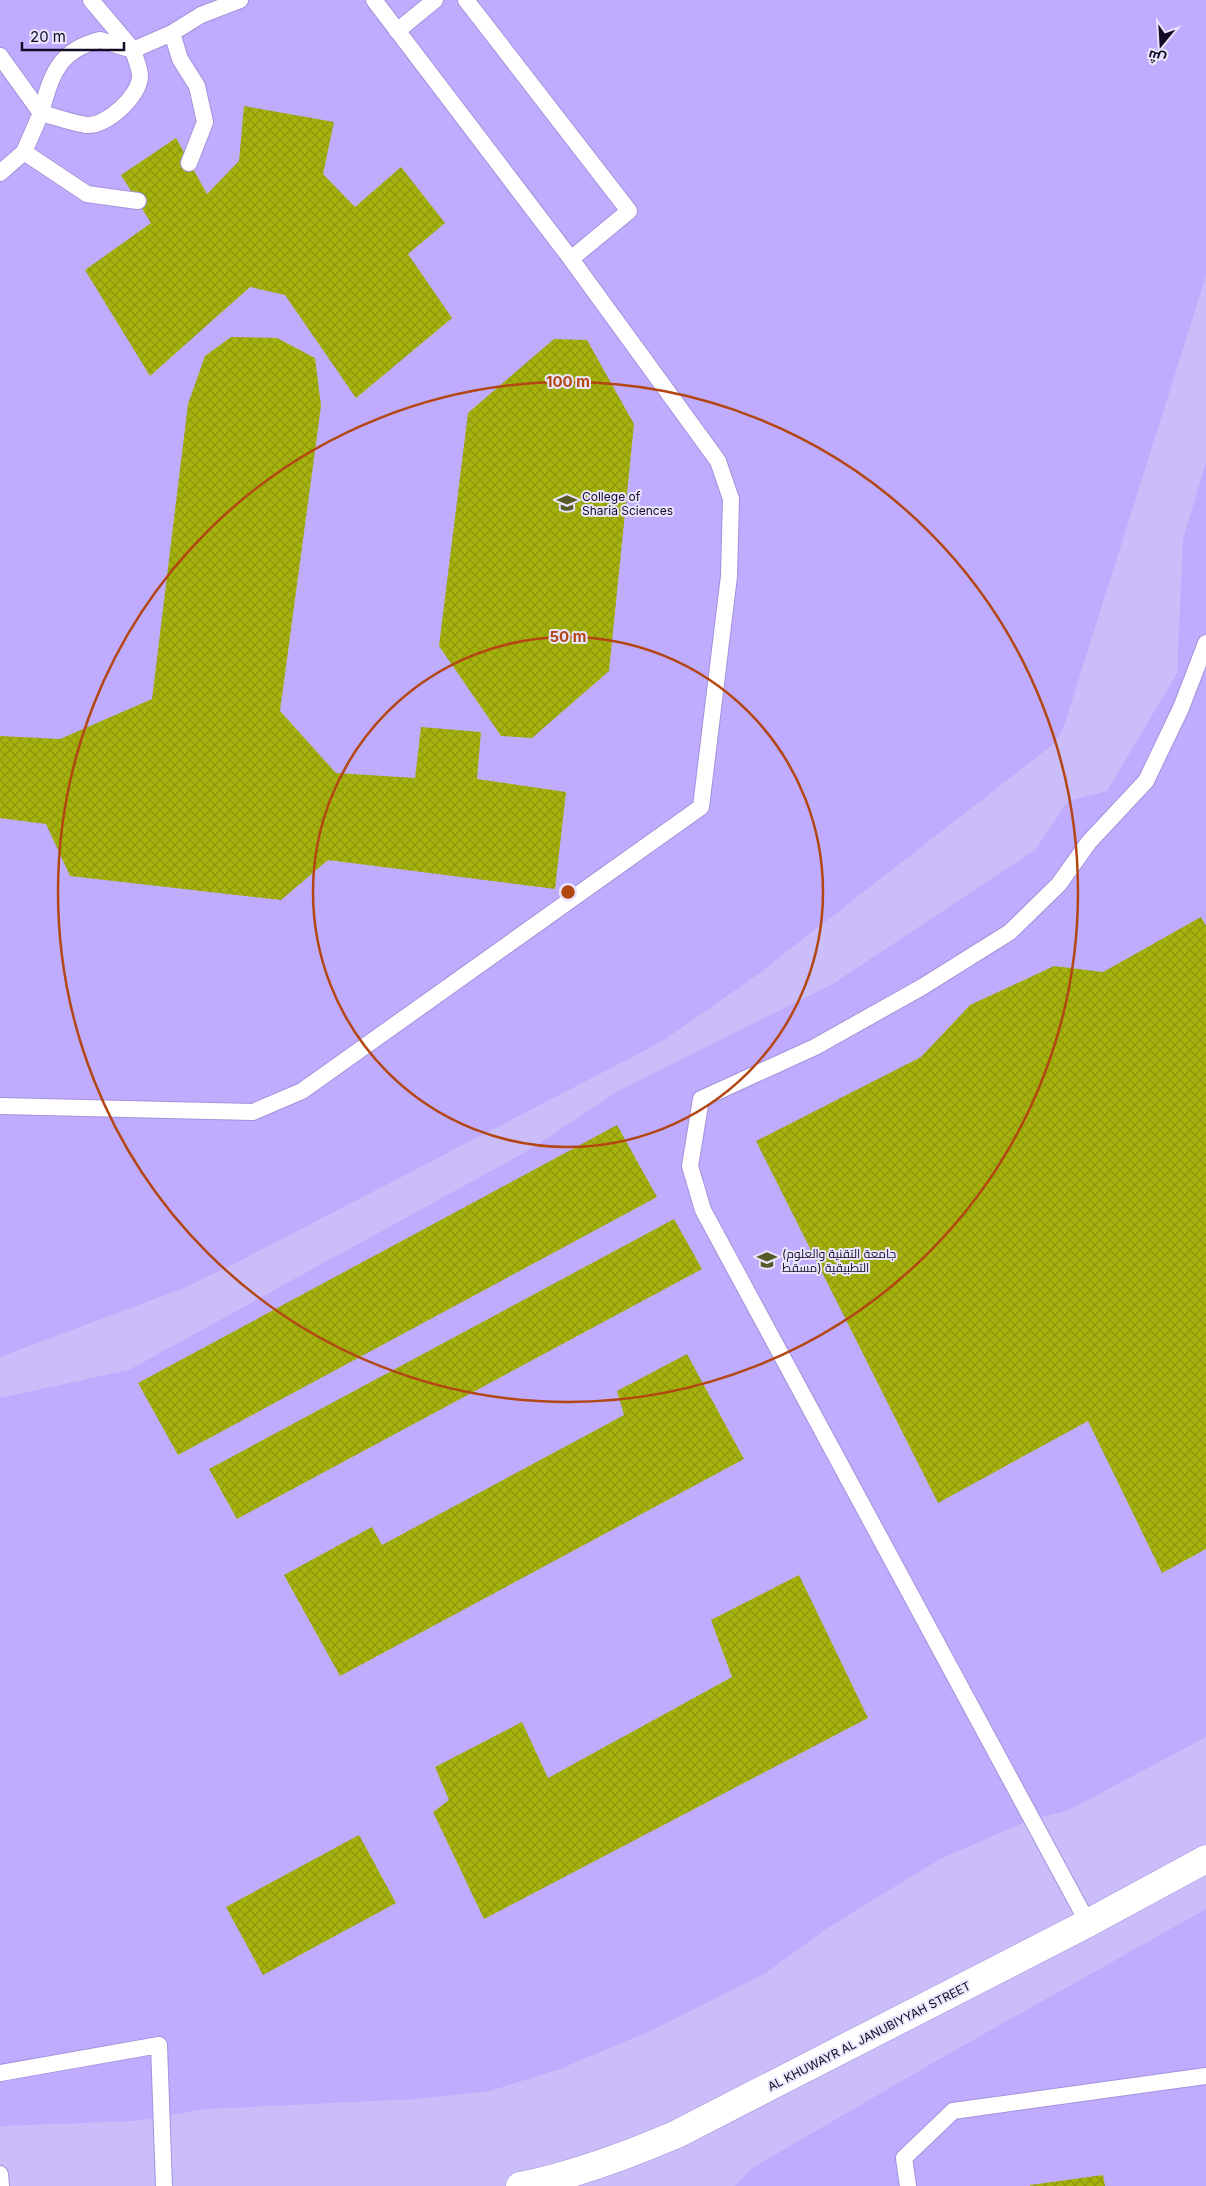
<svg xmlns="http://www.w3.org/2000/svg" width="1206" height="2186" font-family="Inter,Cairo,sans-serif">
<defs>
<pattern id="building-cross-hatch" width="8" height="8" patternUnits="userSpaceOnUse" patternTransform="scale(1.25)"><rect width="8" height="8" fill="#a6b20d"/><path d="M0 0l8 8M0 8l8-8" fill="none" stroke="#8e980d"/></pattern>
</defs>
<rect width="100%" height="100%" fill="#cabdf9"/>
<path fill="#bfacfe" d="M0,0H1206V276L1063,729L1055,743L757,975L661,1042L232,1265L184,1288L0,1357Z
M1206,462V1737L1067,1811L1032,1819L940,1859L829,1927L764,1974L657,2028L560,2069L490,2091L417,2099L206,2109L135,2121L0,2126V1398L129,1370L529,1150L618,1091L831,985L1035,850L1068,801L1107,791L1177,673L1183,539Z
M1206,1909V2186H735L752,2168L943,2057Z"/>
<path fill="url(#building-cross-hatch)" d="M244,106L334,122L323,174L355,207L401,167L445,223L408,254L452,318L356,398L285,295L250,287L150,376L85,270L151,223L121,175L176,138L207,194L239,161Z
M231,337L277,338L315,358L321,406L280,711L336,773L415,778L421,727L481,732L477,779L566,792L555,889L328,860L281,900L70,876L46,824L0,818V736L60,739L152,699L188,404L205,356Z
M554,339L587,340L634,424L609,671L532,738L501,736L439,646L468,413Z
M1201,917L1206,926V1549L1162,1573L1088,1421L938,1503L756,1141L921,1057L970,1005L1054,966L1103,972Z
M617,1125L657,1197L178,1455L138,1383Z
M674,1219L702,1269L237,1519L209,1469Z
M687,1354L744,1459L340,1676L284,1575L372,1527L382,1545L624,1415L617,1391Z
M799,1575L868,1718L484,1919L433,1812L449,1800L435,1767L522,1722L548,1778L732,1677L711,1620Z
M359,1835L396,1903L263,1975L226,1907Z
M1103,2175L1105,2186H1030V2185Z"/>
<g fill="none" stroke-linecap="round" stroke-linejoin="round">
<defs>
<path id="lane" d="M91,0L133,50L172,33L201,15L240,0
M374,0L571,259L629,211L466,0
M397,31L435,0
M172,33L180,59L197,86L205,122L189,163
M100,40L133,50C135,58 140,68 140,76C140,96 106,127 86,125C72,123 56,117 41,113C51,76 58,50 100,40Z
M0,56L41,113L24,152L0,173
M24,152L87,194L138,201
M0,1106L253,1112L302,1091L701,807L729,576L731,499L718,461L571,259
M1088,1923L703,1210L690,1166L701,1099L815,1047L922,987L1010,932L1059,884L1089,842L1146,781L1181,708L1206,643
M0,2073L159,2045L164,2186
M0,2174L1,2186
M908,2186L904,2158L953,2111L1206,2076"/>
<path id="secondary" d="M520,2186C575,2175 626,2156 677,2134L1088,1923L1206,1859"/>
</defs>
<use href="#lane" stroke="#a492db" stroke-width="18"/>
<use href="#secondary" stroke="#a492db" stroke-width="29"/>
<use href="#lane" stroke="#fff" stroke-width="16"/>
<use href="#secondary" stroke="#fff" stroke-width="28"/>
</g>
<g fill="none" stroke="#b34612" stroke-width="2.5">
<circle cx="568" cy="892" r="255"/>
<circle cx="568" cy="892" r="510"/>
</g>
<defs>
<symbol id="university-bare" viewBox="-9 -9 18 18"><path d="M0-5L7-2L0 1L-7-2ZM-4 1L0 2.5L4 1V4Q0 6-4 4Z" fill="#555a28" stroke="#e8e4fb" stroke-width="2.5" paint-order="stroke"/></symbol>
</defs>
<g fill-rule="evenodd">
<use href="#university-bare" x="553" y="489" width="28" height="28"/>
<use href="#university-bare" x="753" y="1246" width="28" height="28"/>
</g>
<g text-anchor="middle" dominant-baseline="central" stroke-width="4" stroke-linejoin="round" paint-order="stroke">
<g font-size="12" fill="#130b25" stroke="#e8e4fb" text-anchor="start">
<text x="582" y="496">College of<tspan x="582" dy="14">Sharia Sciences</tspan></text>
<text x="782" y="1253">(جامعة التقنية والعلوم<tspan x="782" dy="14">التطبيقية (مسقط</tspan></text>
</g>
<g font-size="12" fill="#130b25" stroke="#e8e4fb">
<text transform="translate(869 2036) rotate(-27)">AL KHUWAYR AL JANUBIYYAH STREET</text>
</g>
</g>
<circle cx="568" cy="892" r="8" fill="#b34612" stroke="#e8e4fb" stroke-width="2.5"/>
<g font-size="15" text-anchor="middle" font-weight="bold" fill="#b34612" stroke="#e8e4fb" stroke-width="4" stroke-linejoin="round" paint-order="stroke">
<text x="568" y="387">100 m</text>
<text x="568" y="642">50 m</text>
</g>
<g transform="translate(1161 45) rotate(198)" stroke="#e8e4fb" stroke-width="4" paint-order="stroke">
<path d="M0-4L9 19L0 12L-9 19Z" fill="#130b25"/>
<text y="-8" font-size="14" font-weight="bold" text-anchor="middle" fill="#130b25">ش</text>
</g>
<path d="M22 42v8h102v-8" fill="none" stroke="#130b25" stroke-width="2.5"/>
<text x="30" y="42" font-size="15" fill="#130b25" stroke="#e8e4fb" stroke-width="4" paint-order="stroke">20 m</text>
</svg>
